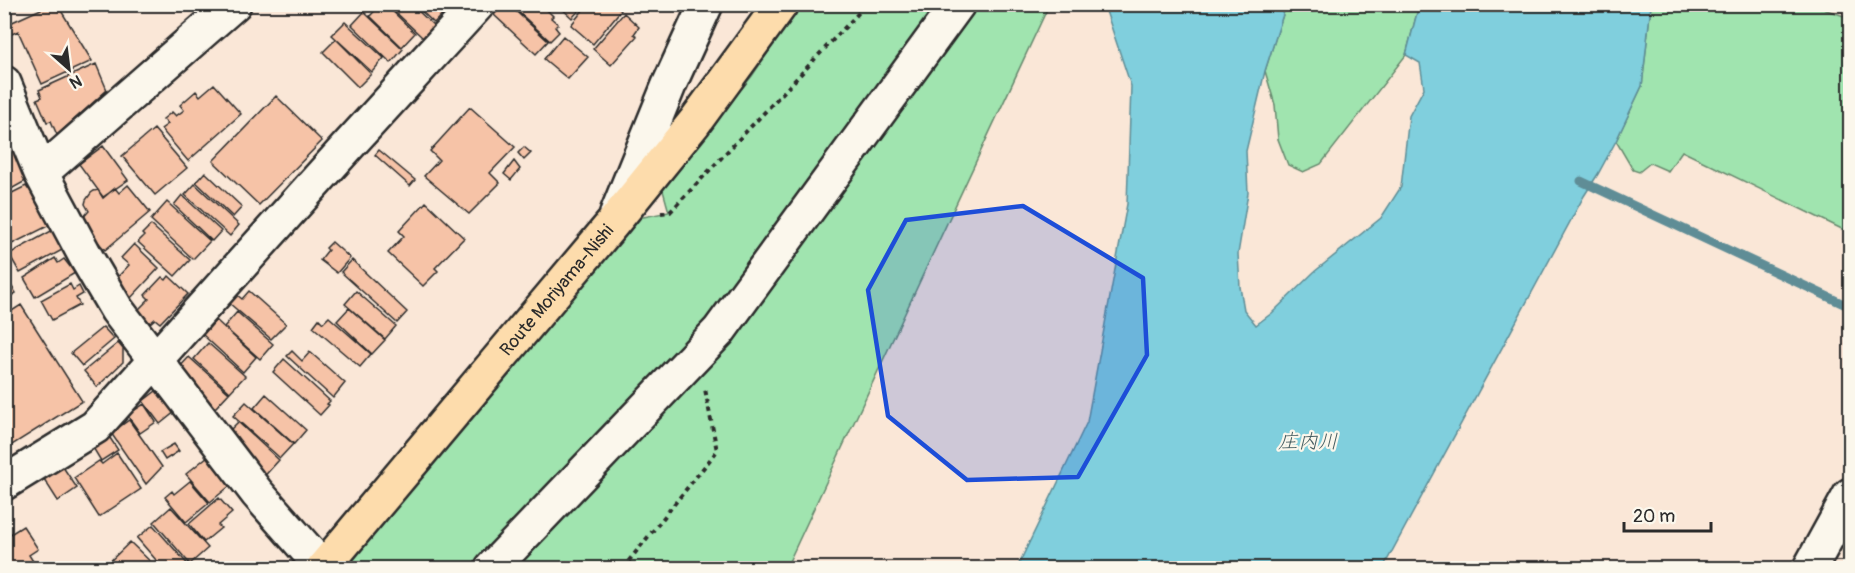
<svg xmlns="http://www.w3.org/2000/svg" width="1855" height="573" font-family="Pangolin,'Klee One',sans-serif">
<rect width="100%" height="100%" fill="#fae7d7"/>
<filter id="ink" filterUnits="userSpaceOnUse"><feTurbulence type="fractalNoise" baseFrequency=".0167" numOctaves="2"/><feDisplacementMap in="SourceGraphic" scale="12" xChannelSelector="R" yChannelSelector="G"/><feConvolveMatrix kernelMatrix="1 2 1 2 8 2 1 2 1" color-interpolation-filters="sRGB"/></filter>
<g filter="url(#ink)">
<path fill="#a0e4af" stroke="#66886d" stroke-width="1.5" d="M800,5H1049L786,568H323L613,223L669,212L662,187L752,76Z
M1286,5H1419L1406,55L1321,164L1303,172L1288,165L1278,139L1275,105L1265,71Z
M1651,5H1812L1850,18V233L1682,151L1668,171L1650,163L1639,172L1633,170L1616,141L1642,86Z"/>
<path fill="#80cfdd" stroke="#5e8d96" stroke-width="1.5" d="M1104,5H1286L1265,71L1246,151L1248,193L1238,254L1240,287L1244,310L1256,325L1272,313L1314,272L1381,218L1401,187L1409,116L1424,88L1420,63L1406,55L1419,5H1651L1642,86L1616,141L1598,174L1584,196L1383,568H1017L1087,422L1127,204L1131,86Z"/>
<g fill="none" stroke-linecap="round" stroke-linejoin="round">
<path stroke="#5e8d96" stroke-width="9" d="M1581,181L1850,307"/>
</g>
<path fill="#f6c3a7" stroke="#2b2b2b" stroke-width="1.5" d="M52,4H57L92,61L42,84L18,31L12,34L8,24Z
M381,4H385L415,33L402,47L370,16Z
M387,4H411L434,26L423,38Z
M414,4H440L446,10L434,23Z
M504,4H508L548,41L536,54L494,15Z
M516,4H541L553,16L551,18L558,24L555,27L559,32L550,41L513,7Z
M557,4H585L572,18Z
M588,4H614L621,10L593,44L571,25Z
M364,12L403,49L391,63L352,25Z
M624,13L639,27L634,34L637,36L611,65L593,49Z
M345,22L384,58L372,72L332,35Z
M563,36L588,57L568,79L544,59Z
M336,39L371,74L358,87L323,52Z
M96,64L107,90L57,135L51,121L47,122L37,99L42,97L39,90Z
M214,84L241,114L188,161L161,129L168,124L163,119L172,112L176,116L184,110L180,105L196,91L200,96Z
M276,96L322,141L259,205L213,161Z
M470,107L515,147L490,173L500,183L469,214L424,176L439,160L430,151Z
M4,126L31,178L4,193Z
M154,129L187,168L155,195L122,156Z
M103,146L128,180L103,197L79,164Z
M524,147L531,153L524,160L518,153Z
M379,150L415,180L410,186L375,155Z
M514,161L520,169L511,180L504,174Z
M205,172L242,207L233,217L196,182Z
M195,184L239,225L230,236L185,195Z
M128,185L150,212L105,250L80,221L89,211L85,204L86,200L91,193L94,191L98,190L103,198L115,188L119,193Z
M26,186L28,189L31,188L50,225L4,248V197Z
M182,195L221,231L212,241L174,205Z
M167,202L210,241L193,259L151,220Z
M426,202L464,238L435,268L438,271L423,286L388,253L404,236L399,231Z
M151,225L190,260L175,276L138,242L144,236L142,234Z
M53,230L64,249L20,273L9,254Z
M332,242L350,258L337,273L320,260L328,250L326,248Z
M134,244L159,268L129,300L112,283L129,265L121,258Z
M55,258L58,263L64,259L75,273L35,297L24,278Z
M352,260L407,312L397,323L341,272Z
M4,275L16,293L4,300Z
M169,276L188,294L160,323L155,319L150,323L137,311L149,299L145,295L162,277L166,280Z
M70,284L73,290L79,286L83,294L76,298L80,305L52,320L41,300Z
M249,291L286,324L271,339L229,303L236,294L242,299Z
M356,291L396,326L385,339L345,304Z
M21,305L82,401L4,450V316Z
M349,308L385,340L372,354L337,321Z
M237,312L273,344L260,359L224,327Z
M329,317L371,354L360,367L313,327L319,319L323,323Z
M216,320L256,357L243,372L203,335Z
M103,327L114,339L82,366L71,353Z
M118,343L123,349V362L97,387L84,371Z
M208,343L245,376L230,392L194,359Z
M292,351L302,361L310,352L345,383L333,398L287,356Z
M189,357L229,393L216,407L204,409L176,371Z
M284,359L330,401L327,404L329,405L320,415L273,372Z
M160,388L176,411L160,424L143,401Z
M266,394L306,430L294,444L254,408Z
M246,402L293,444L280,458L233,416Z
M144,404L156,422L140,433L127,415Z
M129,420L162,467L146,484L111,433Z
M238,422L279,460L259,482L224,436Z
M108,435L118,450L101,461L92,446Z
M174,444L179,451L165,460L160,452Z
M117,453L141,489L99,517L74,478L99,461L102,464Z
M208,456L231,485L210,502L186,474Z
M63,467L77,488L58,501L44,479Z
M190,481L209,503L186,522L165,497L172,491L174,494Z
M219,498L232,513L218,525L221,528L204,542L189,524Z
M171,507L208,548L190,564L154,522Z
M153,525L191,568H163L137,538Z
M23,526L38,549L29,555L36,566L32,568H4V538Z
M130,542L157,568H103Z"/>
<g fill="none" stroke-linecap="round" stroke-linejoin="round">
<defs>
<path id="minor" d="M4,83L41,173L87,259L117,310L257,493L323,568
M41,173L234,4
M617,213L669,85L706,4
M4,483L95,427L347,147L478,4
M492,568L719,331L958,4
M1810,568L1850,495"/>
<g id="major">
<path id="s1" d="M323,568L613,223L694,123L781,4"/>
</g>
</defs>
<use href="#minor" stroke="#2b2b2b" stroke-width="38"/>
<use href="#major" stroke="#2b2b2b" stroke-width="38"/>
<path stroke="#2b2b2b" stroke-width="4" stroke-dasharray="4.5 4.5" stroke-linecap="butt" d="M661,213L670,212L867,4
M623,568L717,451L705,389"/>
<use href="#minor" stroke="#fbf7ec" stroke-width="33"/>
<use href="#major" stroke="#fddcac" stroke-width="33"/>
</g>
</g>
<path fill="#1d4ed8" fill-opacity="0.2" stroke="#1d4ed8" stroke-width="4.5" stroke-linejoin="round" d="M1023,206L1143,278L1147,355L1078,477L967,480L888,416L868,290L906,220Z"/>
<g text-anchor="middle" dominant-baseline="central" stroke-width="4.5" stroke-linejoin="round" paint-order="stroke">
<g font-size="18" fill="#2b2b2b" stroke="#fbf7ec">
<text stroke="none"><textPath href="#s1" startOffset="363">Route Moriyama-Nishi</textPath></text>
</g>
<g font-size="20" font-style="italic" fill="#445c60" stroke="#fbf7ec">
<text x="1308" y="441">庄内川</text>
</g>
</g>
<rect width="1855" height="573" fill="none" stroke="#fbf7ec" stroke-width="24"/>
<rect x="12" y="12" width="1831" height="549" fill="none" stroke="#2b2b2b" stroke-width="2" filter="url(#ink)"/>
<g transform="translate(69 69) rotate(152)" stroke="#fbf7ec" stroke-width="4.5" paint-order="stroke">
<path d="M0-4.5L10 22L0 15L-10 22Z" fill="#2b2b2b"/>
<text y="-9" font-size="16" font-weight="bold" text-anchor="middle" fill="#2b2b2b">N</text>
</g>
<path d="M1624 522v9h87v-9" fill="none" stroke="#2b2b2b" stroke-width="3"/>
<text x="1633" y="522" font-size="18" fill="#2b2b2b" stroke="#fbf7ec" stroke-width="4.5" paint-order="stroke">20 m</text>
</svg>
